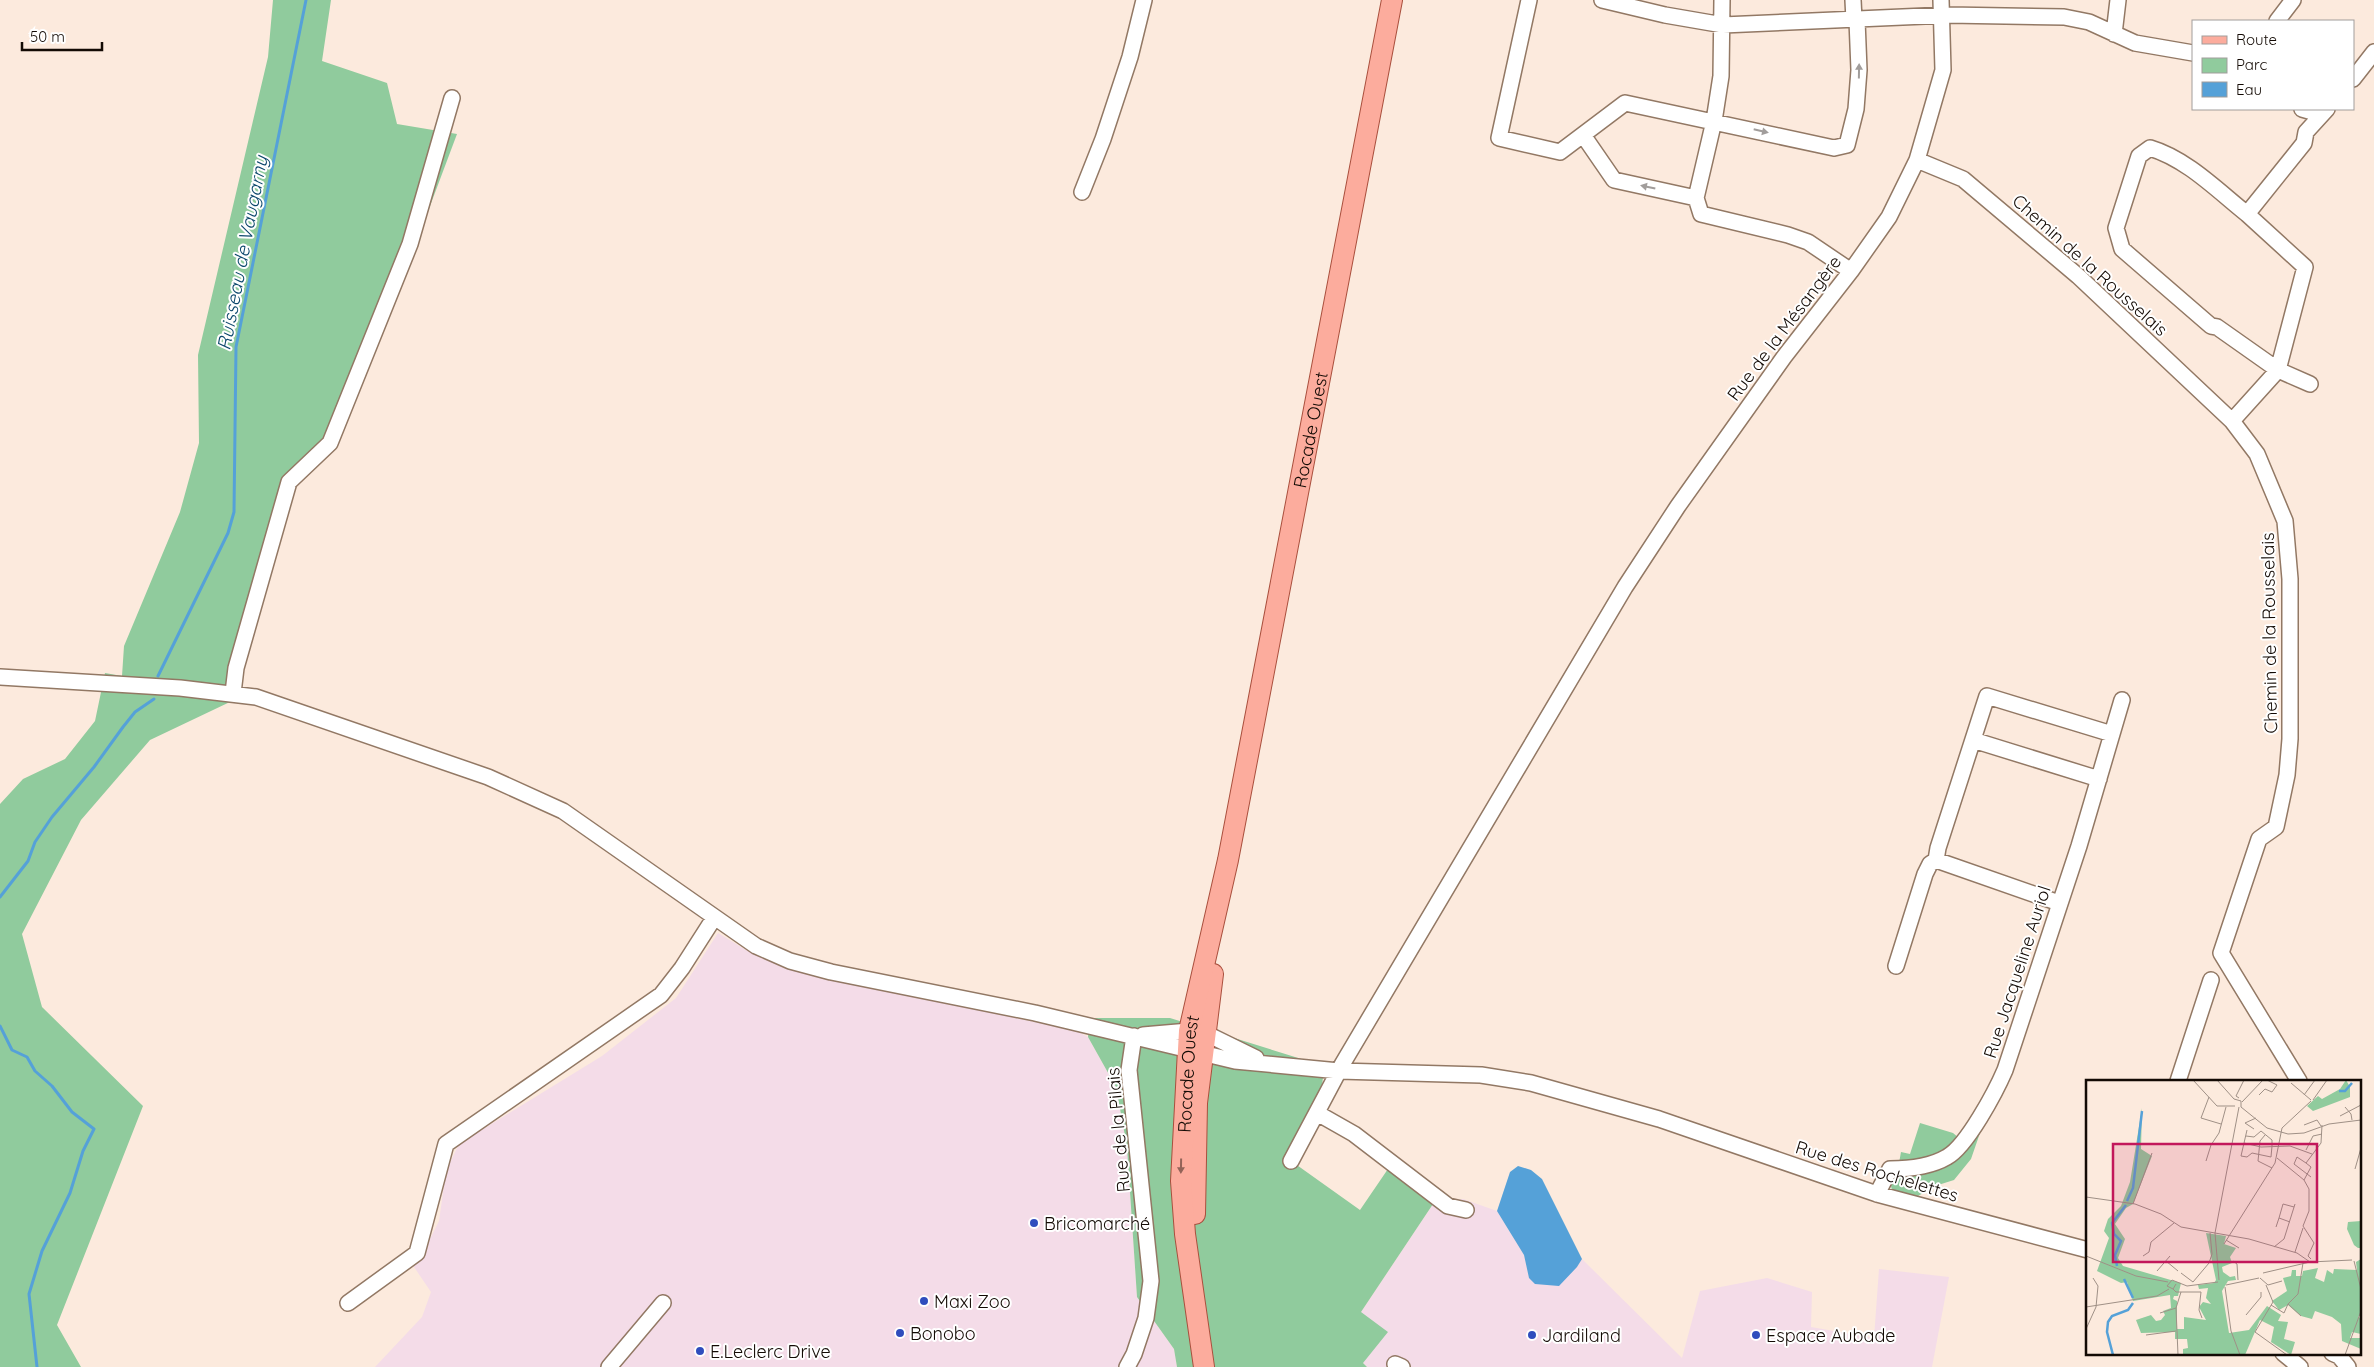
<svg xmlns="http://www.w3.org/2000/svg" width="2374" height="1367" font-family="Quicksand,sans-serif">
<rect width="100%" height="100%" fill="#fceadd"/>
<path fill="#f4dce8" d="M718,933L746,950L784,968L1077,1031L1088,1037L1116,1087L1127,1147L1137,1297L1174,1349L1177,1367H375L422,1317L431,1292L412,1264L426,1247L439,1221L446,1171L459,1144L602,1056L676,998Z
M1463,1199L1497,1211L1524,1255L1529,1278L1577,1267L1582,1259L1682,1358L1700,1291L1767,1278L1812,1292L1811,1327L1874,1338L1879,1269L1949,1277L1932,1367H1367L1363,1363L1361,1312L1433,1204Z"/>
<path fill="#90cb9d" d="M273,0H331L322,61L387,83L397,124L457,134L421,230L331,449L297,482L275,550L232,701L150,740L81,820L22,934L42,1007L143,1106L57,1325L81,1367H0V804L23,779L65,759L95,721L105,673L122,676L124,646L180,512L199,443L198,355L268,57Z
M1089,1018H1170L1324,1066L1319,1119L1294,1163L1360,1210L1390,1166L1433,1204L1361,1312L1388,1332L1363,1363L1367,1367H1177L1174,1349L1137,1297L1127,1147L1116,1087L1088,1037Z
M1920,1123L1953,1133L1959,1138L1935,1157L1899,1163L1901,1152L1910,1154Z
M1976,1130H1981L1971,1159L1954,1180L1935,1186L1918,1196L1892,1190L1891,1186L1894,1175L1913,1172Z"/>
<path fill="#55a1d8" d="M1518,1166L1531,1170L1542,1179L1582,1259L1577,1267L1559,1286L1535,1284L1529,1278L1524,1255L1497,1211L1510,1172Z"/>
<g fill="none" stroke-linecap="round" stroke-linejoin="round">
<path stroke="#55a1d8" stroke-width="3" d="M158,676L228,533L234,512L236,347L306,0
M0,897L28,861L35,842L52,817L94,767L123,727L135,712L154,699
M0,1026L12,1050L27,1057L35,1071L52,1086L72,1112L94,1129L83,1151L70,1193L42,1251L29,1294L37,1367"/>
<defs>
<path id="minor" d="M1529,0L1499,138L1560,152L1625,103L1834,148L1847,145L1856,109L1859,70L1857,20
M1602,0L1665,15L1723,25L1948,15L2064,17L2089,22L2135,43L2193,53
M1722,0L1721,76L1714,121L1696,198L1701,214L1788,235L1808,242L1851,271
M1853,0L1854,20
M2277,21L2293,0
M2114,34L2118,0
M2353,79L2374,52
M2302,109L2309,111H2325
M1583,135L1614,180L1696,198
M1917,160L1963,179L2078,276L2232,421L2257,454L2285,521L2290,579V739L2287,775L2276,827L2259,839L2221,953L2299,1081
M1082,192L1103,139L1130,57L1144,0
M2247,214C2218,191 2187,159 2150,148L2139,156L2116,228L2122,249L2211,326L2217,327L2278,370L2310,384
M2232,421L2278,370L2305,267L2247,214L2304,143L2306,132L2327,109
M0,677L180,688L256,697L488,777L563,811L756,946L790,961L831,972L1035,1013L1235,1061L1339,1071L1481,1075L1531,1083L1659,1119L1877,1194L2088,1250
M233,693L236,668L289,482L330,443L410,244L452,98
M1973,740L2099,779
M1936,860L1938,848L1987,696L2112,734
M1896,966L1925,874L1930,864L1936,860L2059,903
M1143,1035L1189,1031L1205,1033L1256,1058
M2178,1081L2211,980
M1317,1113L1354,1134L1448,1206L1466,1210
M1291,1161L1343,1063L1625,587L1678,506L1784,357L1851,271L1889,217L1917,160L1943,70L1941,0
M1877,1194L1890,1169C1910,1169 1930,1167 1947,1157C1967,1146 1996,1091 2005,1070L2079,846L2122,700
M348,1303L417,1253L446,1144L661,995L682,968L714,918
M2283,1353L2300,1367
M2332,1353L2339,1356L2348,1367
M1395,1364L1402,1367
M609,1367L663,1303
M1127,1367L1134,1354L1146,1318L1151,1281L1129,1070L1134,1036"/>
<g id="major">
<path d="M1195,1214L1197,1103L1213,974"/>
<path id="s1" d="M1204,1367L1185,1234L1181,1181L1189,1031L1228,860L1392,0"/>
</g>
</defs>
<use href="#minor" stroke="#927864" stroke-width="18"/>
<use href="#major" stroke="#a94f3d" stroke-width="22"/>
<use href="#minor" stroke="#fff" stroke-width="15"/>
<use href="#major" stroke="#fcac9d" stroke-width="20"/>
</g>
<defs><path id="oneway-solid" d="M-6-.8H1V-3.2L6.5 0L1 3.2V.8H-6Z" transform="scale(1.25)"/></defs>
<g fill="#a19d9b">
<use href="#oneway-solid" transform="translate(1859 71) rotate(-89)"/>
<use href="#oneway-solid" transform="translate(1761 131) rotate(13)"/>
<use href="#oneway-solid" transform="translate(1648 187) rotate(-168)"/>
</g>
<use fill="#936358" href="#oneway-solid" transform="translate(1181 1166) rotate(91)"/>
<g fill="#2f4dbd" stroke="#fff" stroke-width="2">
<circle cx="1034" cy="1223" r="5"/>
<circle cx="924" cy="1301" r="5"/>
<circle cx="900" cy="1333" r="5"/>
<circle cx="1532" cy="1335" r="5"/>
<circle cx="1756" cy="1335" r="5"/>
<circle cx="700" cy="1351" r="5"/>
</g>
<g text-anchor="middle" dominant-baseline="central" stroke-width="4" stroke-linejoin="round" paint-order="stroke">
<g font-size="18" fill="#130a04" stroke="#fff">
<text transform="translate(2090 265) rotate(42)">Chemin de la Rousselais</text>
<text transform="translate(1784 328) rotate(-53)">Rue de la Mésangère</text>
<text stroke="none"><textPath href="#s1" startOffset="951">Rocade Ouest</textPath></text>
<text transform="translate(2269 633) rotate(-91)">Chemin de la Rousselais</text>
<text transform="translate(2017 972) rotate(-72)">Rue Jacqueline Auriol</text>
<text stroke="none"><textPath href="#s1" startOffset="295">Rocade Ouest</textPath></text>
<text transform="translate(1118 1130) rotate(-95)">Rue de la Pilais</text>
<text transform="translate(1877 1171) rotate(17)">Rue des Rochelettes</text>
</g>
<g font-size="18" fill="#130a04" stroke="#fff" text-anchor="start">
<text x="1044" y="1223">Bricomarché</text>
<text x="934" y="1301">Maxi Zoo</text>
<text x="910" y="1333">Bonobo</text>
<text x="1542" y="1335">Jardiland</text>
<text x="1766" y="1335">Espace Aubade</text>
<text x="710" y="1351">E.Leclerc Drive</text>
</g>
<g font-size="19" font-style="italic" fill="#0a466b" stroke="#fff">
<text transform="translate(242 253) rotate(-79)">Ruisseau de Vaugarny</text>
</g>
</g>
<g transform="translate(2086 1080)">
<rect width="275" height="275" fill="#fceadd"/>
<path d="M260,0L264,7V17L227,31L221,26L232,16L236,19L254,9ZM56,28L55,69L66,76L47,124L40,128L29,144L39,159L32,178L37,186L95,203L92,216H88L87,219L91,221V249H98V237L120,240L113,227L117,222L125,224L120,218L122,208L113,209L112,205L128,203L130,200L120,153L140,156L138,164L150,168L144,177L146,183L136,187L137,192L144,197L149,196L150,200L142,201L136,211L143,253L163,250L181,226L195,235L192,241L202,242L198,259L209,262L205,275L185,262L188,247L174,240L159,275H97V269L102,268L101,259H89V252L55,253L50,240L65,235L70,241L75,240L79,235L77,231L85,228L84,215L47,221L41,202L35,203L11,191L23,158L18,151L22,139L35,126L44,102ZM275,141V168H272L268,165L261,149L262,142ZM275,179V235L272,237L275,238V254L266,252L264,258H275V269L256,261L255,244L246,237L229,231L226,239L215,236L202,225L193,230L186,221L201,211L197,198L205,196L206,190H210V196H216L217,191L232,188L229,198L238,202L241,190L247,194L248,189L271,190L270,182Z" fill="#90cb9d"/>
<path fill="none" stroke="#55a1d8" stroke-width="2.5" d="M253,11H259L266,3M41,121L47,108L56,31M31,186L29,175L35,161L28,154L26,143L40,125M38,199L47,218M27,275L21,252L22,242L26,236L42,230L47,223"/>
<path fill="none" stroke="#9f9086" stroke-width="1" d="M107,0L131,26H149M131,0L148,19L155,21V27M205,3L225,20M173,15L179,9L186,12L191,5L181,0M218,15L229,0M123,17L115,38L135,44M153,18L150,16L158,0M227,20L241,0M156,22L177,0M155,27L181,48L202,54L218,53L243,44L275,40M259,27L265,34L266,40M254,36L275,25M218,45L231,40L235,46M168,49L159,43L170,38M161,50L155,76L161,77L166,73L185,77L186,66M179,55L174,61L172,81L186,88M160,56L168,57L175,51L186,60V66M158,63L175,67L204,66L226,74M220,70L227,56L236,54M191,78L218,100L223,109V131L217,146L228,163L222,176L225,179M120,81L125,65L133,53L140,27M220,83L211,77L208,84L225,97M269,89L275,68M218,100L225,87L220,83L235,63L236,45M0,117L49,124L75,134L95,147L163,159L211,173L224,182M47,124L66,73M193,138L197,124L208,127M190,147L193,138L204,142M140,160L153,168M138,164L189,83L196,48L225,21M188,167L198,159L209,124M209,172L217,148M0,176L50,196L82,202M57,176L63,172L65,162L88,143M80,181L92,191M147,181L151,184L152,200M268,181L275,209M71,191L84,176M95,193L107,202L123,183L126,174L124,153M177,193L224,182L266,180M7,198L12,206L10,227M174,198L182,205L196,201M133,200L129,153L153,27M90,204L87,209L81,206L86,200L101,206L132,202M140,205L173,198M180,205L187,222L169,252L201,275M139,207L145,251L154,275M87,209L90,212H115L113,230L116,238M185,225L198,233L202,224M0,227L71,216L83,209M74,233L90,228M160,235L175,217V212M215,236L202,224L212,214L217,183M0,249L10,227M60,255L90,251M92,275L90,228L95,212M259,275L275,231"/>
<path fill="#c2185b" fill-opacity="0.15" stroke="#c2185b" stroke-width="2.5" d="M27,64H231V182H27Z"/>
<rect width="275" height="275" fill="none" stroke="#130a04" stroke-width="2.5"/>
</g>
<rect x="2192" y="20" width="162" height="90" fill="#ffffff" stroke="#a19d9b"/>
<rect x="2202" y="36" width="25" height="8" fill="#fcac9d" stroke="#a19d9b"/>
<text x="2236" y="45" font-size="15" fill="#130a04">Route</text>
<rect x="2202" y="58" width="25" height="15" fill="#90cb9d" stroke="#a19d9b"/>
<text x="2236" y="70" font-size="15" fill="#130a04">Parc</text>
<rect x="2202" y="82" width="25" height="15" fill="#55a1d8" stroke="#a19d9b"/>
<text x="2236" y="95" font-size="15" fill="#130a04">Eau</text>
<path d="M22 42v8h80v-8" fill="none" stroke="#130a04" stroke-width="2.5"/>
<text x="30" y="42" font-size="15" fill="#130a04" stroke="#ffffff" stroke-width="4" paint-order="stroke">50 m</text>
</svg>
